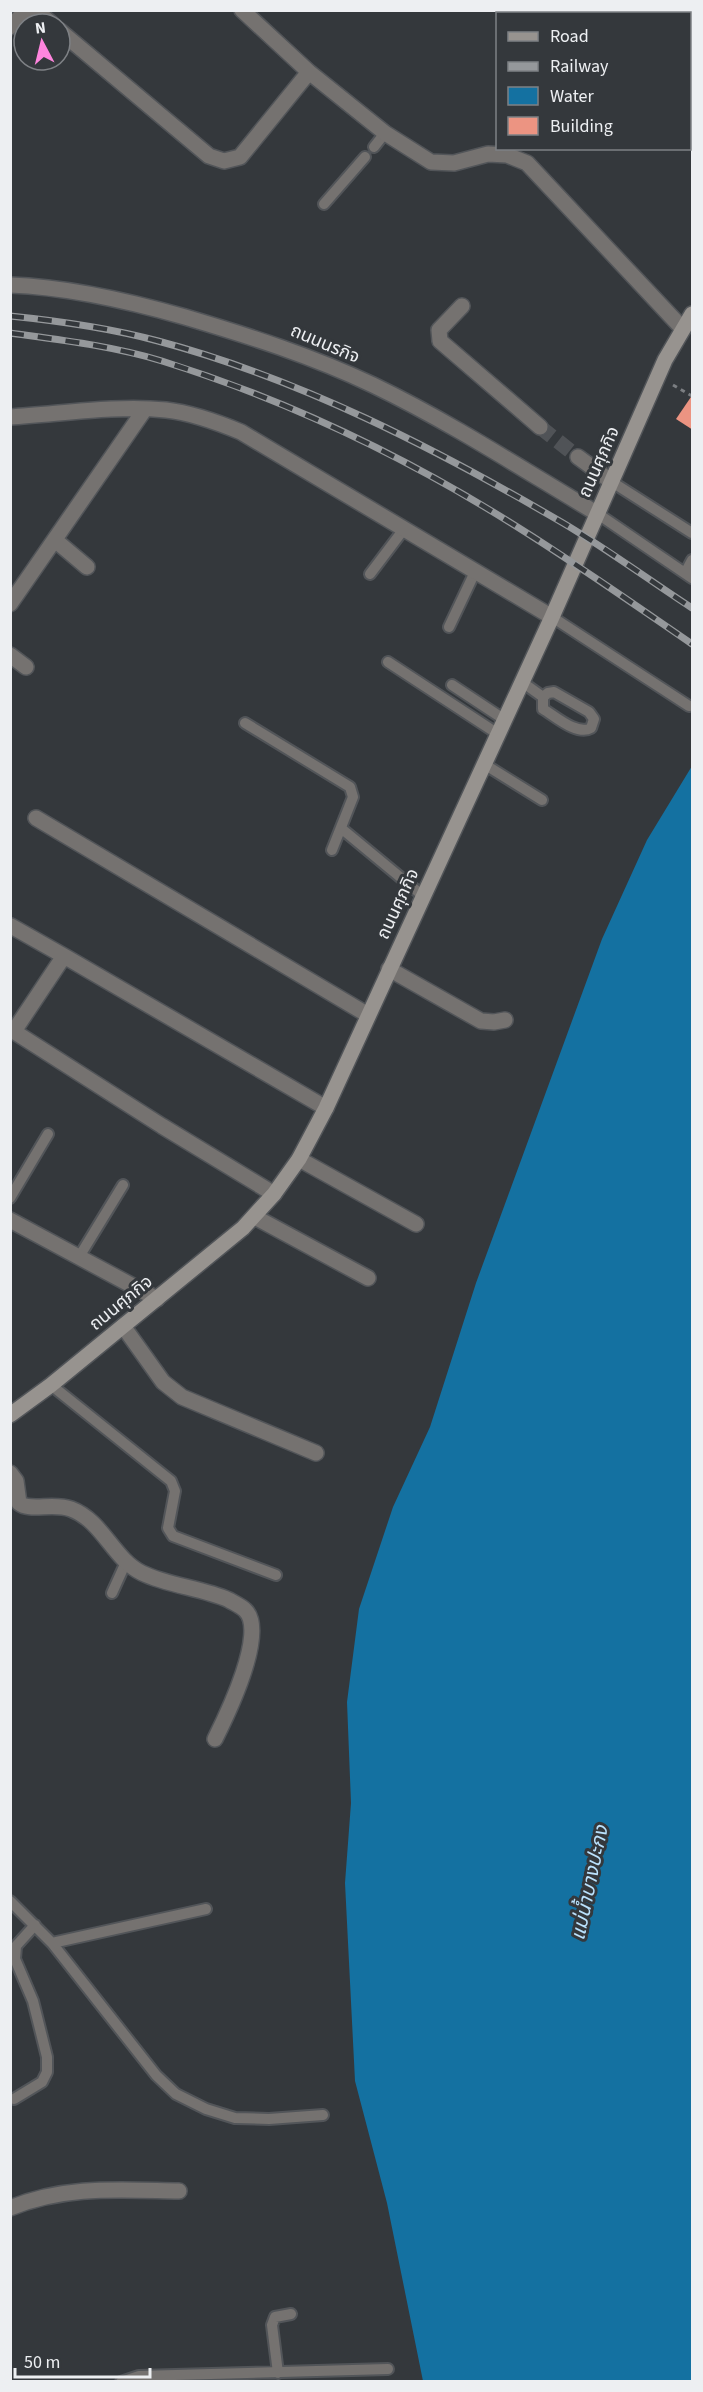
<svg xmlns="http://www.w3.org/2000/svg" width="703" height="2392" font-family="'Source Sans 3','Noto Sans Thai',sans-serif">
<rect width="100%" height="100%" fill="#34383c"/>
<path fill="#1471a1" d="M692,766V2381H423L387,2203L355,2081L345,1883L351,1803L347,1702L359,1609L393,1507L430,1427L476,1283L602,939L647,840Z"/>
<path fill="#ec9482" d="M693,394V430L676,419Z"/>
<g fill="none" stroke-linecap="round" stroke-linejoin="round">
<path stroke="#505357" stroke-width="15" stroke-dasharray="15 8" stroke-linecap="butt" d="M540,427L578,457"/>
<defs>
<path id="lane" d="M374,147L385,133
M324,204L365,157
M612,482L692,533
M598,514L692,578
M685,573L692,560
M370,574L404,529
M552,617L689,706
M449,627L475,572
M388,662L498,734
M522,682L543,697
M452,685L505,720
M554,692L589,712L594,719L591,728C577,736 555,716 543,709V697L548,693Z
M245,723L350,787L353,797L332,850
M484,764L542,800
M342,829L423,896
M10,1198L48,1134
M79,1257L123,1185
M51,1385L171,1481L175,1491L168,1528L173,1536L276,1575
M112,1593L126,1562
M10,1901L52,1943L156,2075L176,2094L206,2109L235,2118L269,2119L323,2115
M52,1943L206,1909
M14,2099L42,2082L47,2072V2057L33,2001L15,1959L16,1946L35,1925
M278,2373L272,2325L275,2317L291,2314
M121,2382L139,2376L388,2369"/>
<path id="street" d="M35,10L52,24
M242,10L309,72L385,133L431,162L454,163L488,154L507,155L527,163L682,328
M10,27L27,10
M60,31L209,156L224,161L240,157L309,72
M10,285C69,287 129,301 185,317C249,336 312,356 373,385C450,422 524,470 598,514
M462,306L439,330L440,341L540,427
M10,417C61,414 115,405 166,410C192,413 217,422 241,432L552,617
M578,457L612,482
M55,540L87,567
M10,604L145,409
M10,655L26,667
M36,818L368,1015
M11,926L64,956L14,1031
M64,956L326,1108
M389,969L481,1021L494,1022L505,1020
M10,1029L162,1126L274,1194
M299,1159L416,1224
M255,1217L368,1278
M10,1220L157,1299
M123,1326L163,1382L182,1397L316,1453
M10,1473L16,1481L19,1503C30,1512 53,1502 71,1509C103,1521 113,1559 142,1573C169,1586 202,1588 229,1600C234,1603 241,1606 245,1610C268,1631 227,1715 215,1739
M10,2208C65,2185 121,2190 179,2191"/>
<path id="secondary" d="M10,1415L51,1385L243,1228L274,1194L299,1159L326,1108L552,617L665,360L692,314"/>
</defs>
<use href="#lane" stroke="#525559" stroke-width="14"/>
<use href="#street" stroke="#525559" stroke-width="18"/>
<use href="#secondary" stroke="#525559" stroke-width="18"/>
<path stroke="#7b7e82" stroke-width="3" stroke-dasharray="4.5 4.5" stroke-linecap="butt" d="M673,385L692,396"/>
<use href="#lane" stroke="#757270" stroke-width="10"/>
<use href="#street" stroke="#757270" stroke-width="15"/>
<use href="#secondary" stroke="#97938f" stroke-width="15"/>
<defs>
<path id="rail" d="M10,316C60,321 110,328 158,341C301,379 436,449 563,523C607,549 649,580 692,608
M10,333C61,340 113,346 162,361C287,400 408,458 519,528C578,565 635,605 692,644"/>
</defs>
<use href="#rail" stroke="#95989b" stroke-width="7"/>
<use href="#rail" stroke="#34383c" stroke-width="4.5" stroke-dasharray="14" stroke-linecap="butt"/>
</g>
<g text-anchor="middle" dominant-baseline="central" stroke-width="6" stroke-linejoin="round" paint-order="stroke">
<g font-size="18" fill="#edeff2" stroke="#34383c">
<text transform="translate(325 344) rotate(23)">ถนนนรกิจ</text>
<text transform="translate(599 462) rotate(-66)">ถนนศุภกิจ</text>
<text transform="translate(398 904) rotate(-65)">ถนนศุภกิจ</text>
<text transform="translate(121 1303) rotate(-39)">ถนนศุภกิจ</text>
</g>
<g font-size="20" font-style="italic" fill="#bae2fd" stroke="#34383c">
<text transform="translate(590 1883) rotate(-78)">แม่น้ำบางปะกง</text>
</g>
</g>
<rect width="703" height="2392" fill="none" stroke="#edeff2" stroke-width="24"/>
<rect x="496" y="12" width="195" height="138" fill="#34383c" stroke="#7e8185" stroke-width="1.5"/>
<rect x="508" y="32" width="30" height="9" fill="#97938f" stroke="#7e8185" stroke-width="1.5"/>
<text x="550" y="42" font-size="18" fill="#edeff2">Road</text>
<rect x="508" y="62" width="30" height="9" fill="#95989b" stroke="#7e8185" stroke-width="1.5"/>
<text x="550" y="72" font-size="18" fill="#edeff2">Railway</text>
<rect x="508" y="87" width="30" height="18" fill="#1471a1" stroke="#7e8185" stroke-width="1.5"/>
<text x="550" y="102" font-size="18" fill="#edeff2">Water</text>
<rect x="508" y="117" width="30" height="18" fill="#ec9482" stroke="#7e8185" stroke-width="1.5"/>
<text x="550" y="132" font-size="18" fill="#edeff2">Building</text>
<g transform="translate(42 42) rotate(353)"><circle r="28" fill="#34383c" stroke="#7e8185" stroke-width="1.5"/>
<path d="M0-4.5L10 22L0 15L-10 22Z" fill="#ff85de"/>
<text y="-9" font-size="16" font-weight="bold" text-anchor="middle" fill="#edeff2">N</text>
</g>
<path d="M15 2368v9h135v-9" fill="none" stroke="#edeff2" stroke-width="3"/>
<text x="24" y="2368" font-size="18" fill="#edeff2" stroke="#34383c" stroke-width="4.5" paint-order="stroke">50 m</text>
</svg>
